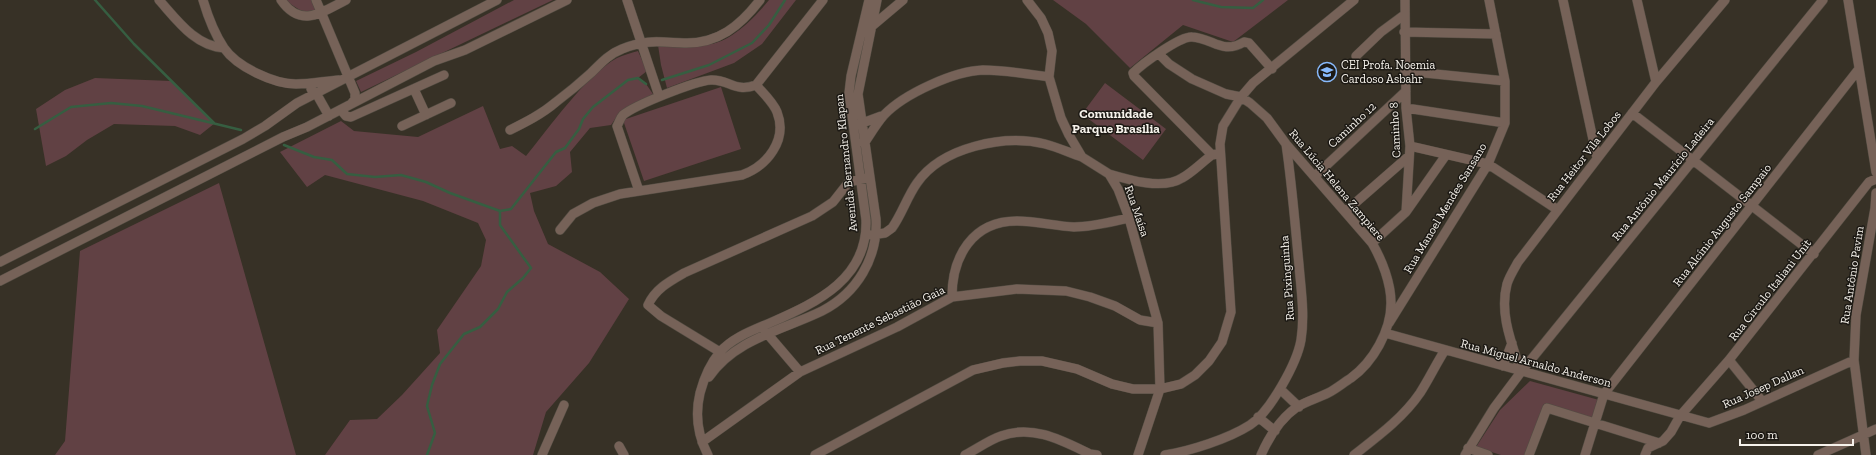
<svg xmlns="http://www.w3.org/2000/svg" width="1876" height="455" font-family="'Zilla Slab',serif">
<rect width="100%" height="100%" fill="#373126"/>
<path fill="#614144" d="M284,0H311L316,11L303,12Z
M514,0H553L361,92L356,81L416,52Z
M769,0H796L762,44L734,63L667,88L661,65L658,45C676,46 693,48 711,44C733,40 755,17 769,0Z
M1053,0H1288L1233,42L1183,25L1130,68L1086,24Z
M638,51L647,71L638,78L646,84L653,94L618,115L611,125L590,128L570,152L572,172L556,186L530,193L534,211L548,244L600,272L629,299L589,363L546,412L533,455H325L350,420L377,419L402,395L440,353L437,330L481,266L486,240L478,223L423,201L325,175L307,187L280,152L341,121L354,131L418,137L483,106L500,149L512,146L526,156C549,128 586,75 617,58C623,55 631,53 638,51Z
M95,78L171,81L215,123L200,135L175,126L114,124L87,140L66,156L46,166L36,109L65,90Z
M1105,83L1166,129L1143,160L1082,114Z
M721,87L741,149L644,181L623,120Z
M219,183L296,455H55L65,441L80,251Z
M1530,381L1599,400L1595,419L1544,404L1527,455H1501L1476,447L1500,410Z"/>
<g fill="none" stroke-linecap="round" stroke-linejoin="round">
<path stroke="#365e41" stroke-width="2.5" d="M95,0L134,44L214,123
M1193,0L1221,7L1253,8L1263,0
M662,80L709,65L752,43L769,25L785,0
M35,129L71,107L111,103L142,106L241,130
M284,145L314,157L332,160L347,174L375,177L401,175L426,182L450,193L500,211
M427,455L435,433L427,406L432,385L440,364L464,334L480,327L498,309L507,292L523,278L531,268L500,225V211L511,209L556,152L565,148L579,129L583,119L593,107L628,80L638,78L646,84"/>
<defs>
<path id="minor" d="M159,0C177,20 195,46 224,48
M203,0C208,17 214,33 224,48C237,67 274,84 296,84C311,84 325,81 339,80
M281,0C301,29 322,12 346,0
M316,0L355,93V99L351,104
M627,0L659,96
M1027,0L1041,18L1048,33L1052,51L1049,77L1061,118L1069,135L1082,157L1109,174L1118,189L1129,218L1158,323L1160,389L1138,455
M1563,0L1597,158
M1637,0L1656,82
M1848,0L1876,172
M871,27L903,0
M1404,32L1496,34
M1159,54L1169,64L1192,79L1226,94L1241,97L1250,103L1267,118L1286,144L1372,243C1382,260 1391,283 1391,303C1391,331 1373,362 1351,378C1343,383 1336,389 1328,393C1318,398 1307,401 1297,407C1281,418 1269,437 1261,455
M1356,56L1381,32L1404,15
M1405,71L1505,81
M311,89L316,93L329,116
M414,89L426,115
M1406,108L1505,123
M341,110L346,116L351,117L444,75
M1632,113L1814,254
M857,125L884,115
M402,126L451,103
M510,130C526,122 542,114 556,102C568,93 580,83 591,73C601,63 609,54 622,49C645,39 660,42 684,43C718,44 740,26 760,0
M863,142H865C871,133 877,123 884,115C904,94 954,71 983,70C1005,70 1027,74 1049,77
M1410,146L1488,164L1558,210
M1212,155L1134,76L1133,73C1142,64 1180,36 1192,37C1213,38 1222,55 1244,42L1249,43L1272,69
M1109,174C1129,180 1163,190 1182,178C1193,172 1202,162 1212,155L1217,154
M1315,176L1406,91
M639,191L617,126C619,123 620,118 623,115C635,105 695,81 711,80C729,79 735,93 756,85L823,0
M1346,211L1409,156
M1406,212L1446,155
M560,230L573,214L593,203L620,194L742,175C767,166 788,140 777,112C773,102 763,93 756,85
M871,235L885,233L892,228C902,214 907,197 917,183C942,147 1004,134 1045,144C1057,147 1070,153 1082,157
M1372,243L1406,212L1410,146L1406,108L1405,0
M0,262L243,139L265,126L297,103L497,0
M0,281L283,137L307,127L434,61L465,50L567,0
M952,297C952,257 972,221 1017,221C1036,221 1055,226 1074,227C1093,227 1111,222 1129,218
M1389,323L1488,164L1505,123V81L1489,0
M765,331L800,372
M1385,333L1709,423L1744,410L1854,360
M720,352L661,316L648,305C655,289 670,281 684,273L812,216L833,202L848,183L853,181L867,178
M1729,360L1762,401
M1503,366L1512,343
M1521,372C1512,344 1499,314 1507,284C1509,277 1514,269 1518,262L1656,82L1725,0
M709,377C735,339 783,330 822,311C857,293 878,258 876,219L858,94L877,0
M1280,389L1299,407
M1258,417L1275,431
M702,442L800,372L897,327L952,297L1017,289L1066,291L1090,297L1115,306L1140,320L1158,323
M619,446L624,455
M1468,448L1488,455
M542,455L564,405
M708,455C698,436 695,414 700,393C704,378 710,364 720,352C733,337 754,330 772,322C818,302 868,278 866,220L849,93L851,76L869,0
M815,455L973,370L1003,363L1020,361H1042L1077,369L1112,384L1133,389H1160L1181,384L1195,375L1209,361L1222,342L1231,312L1220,144L1223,126L1241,97L1253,83L1354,0
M965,455C977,449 989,440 1001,436C1033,424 1063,441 1090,454L1097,455
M1165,455C1190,451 1228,439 1250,425C1270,412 1297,363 1301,340C1305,315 1301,290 1299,265C1295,224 1292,184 1286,144
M1354,455C1377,437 1403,418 1420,393C1429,379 1436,364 1445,350
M1465,455L1494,408L1521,372L1823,0
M1529,455L1547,408L1659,443
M1585,455L1604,394L1858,70
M1645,455L1648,448L1663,441L1671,432L1680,416L1729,360L1869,182L1876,179
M1818,455L1876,429
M1866,455L1854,360L1856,315L1875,208L1876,193"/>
</defs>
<use href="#minor" stroke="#524c42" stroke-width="10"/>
<use href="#minor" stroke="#766258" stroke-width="9"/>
</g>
<defs>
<symbol id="school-ring" viewBox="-11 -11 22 22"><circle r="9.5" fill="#1c1914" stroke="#88bafc" stroke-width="1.5"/><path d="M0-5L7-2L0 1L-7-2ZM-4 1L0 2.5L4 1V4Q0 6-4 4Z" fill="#88bafc"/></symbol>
</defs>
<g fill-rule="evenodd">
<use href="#school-ring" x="1316" y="61" width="22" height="22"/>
</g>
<g text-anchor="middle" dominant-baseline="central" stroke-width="3" stroke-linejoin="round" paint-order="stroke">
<g font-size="12" fill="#f6f2eb" stroke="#1c1914" text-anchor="start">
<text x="1341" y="65">CEI Profa. Noemia<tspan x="1341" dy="14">Cardoso Asbahr</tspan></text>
</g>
<g font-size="12" fill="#f6f2eb" stroke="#1c1914">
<text transform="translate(1352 125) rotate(-43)">Caminho 12</text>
<text transform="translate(1395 130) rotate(-93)">Caminho 8</text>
<text transform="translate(1584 156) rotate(-52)">Rua Heitor Vila Lobos</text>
<text transform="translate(846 163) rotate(-96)">Avenida Bernandro Klapan</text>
<text transform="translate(1663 179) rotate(-51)">Rua Antônio Maurício Ladeira</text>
<text transform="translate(1337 185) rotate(50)">Rua Lúcia Helena Zampiere</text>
<text transform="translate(1445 208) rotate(-59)">Rua Manoel Mendes Sansano</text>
<text transform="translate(1137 211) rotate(71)">Rua Maísa</text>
<text transform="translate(1722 225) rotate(-52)">Rua Alcínio Augusto Sampaio</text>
<text transform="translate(1852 275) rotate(-81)">Rua Antônio Pavim</text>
<text transform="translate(1287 278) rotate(-94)">Rua Pixinguinha</text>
<text transform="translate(1770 290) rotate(-52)">Rua Circulo Italiani Unit</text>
<text transform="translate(880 320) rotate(-26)">Rua Tenente Sebastião Gaia</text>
<text transform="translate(1536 363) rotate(15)">Rua Miguel Arnaldo Anderson</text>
<text transform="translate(1763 387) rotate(-24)">Rua Josep Dallan</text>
</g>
<g font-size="13" font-weight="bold" fill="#f6f2eb" stroke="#1c1914">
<text x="1116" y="113">Comunidade<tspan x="1116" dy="15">Parque Brasilia</tspan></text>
</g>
</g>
<path d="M1740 439v6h113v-6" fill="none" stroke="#f6f2eb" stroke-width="2"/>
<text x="1746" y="439" font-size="12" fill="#f6f2eb" stroke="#1c1914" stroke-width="3" paint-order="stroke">100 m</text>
</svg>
